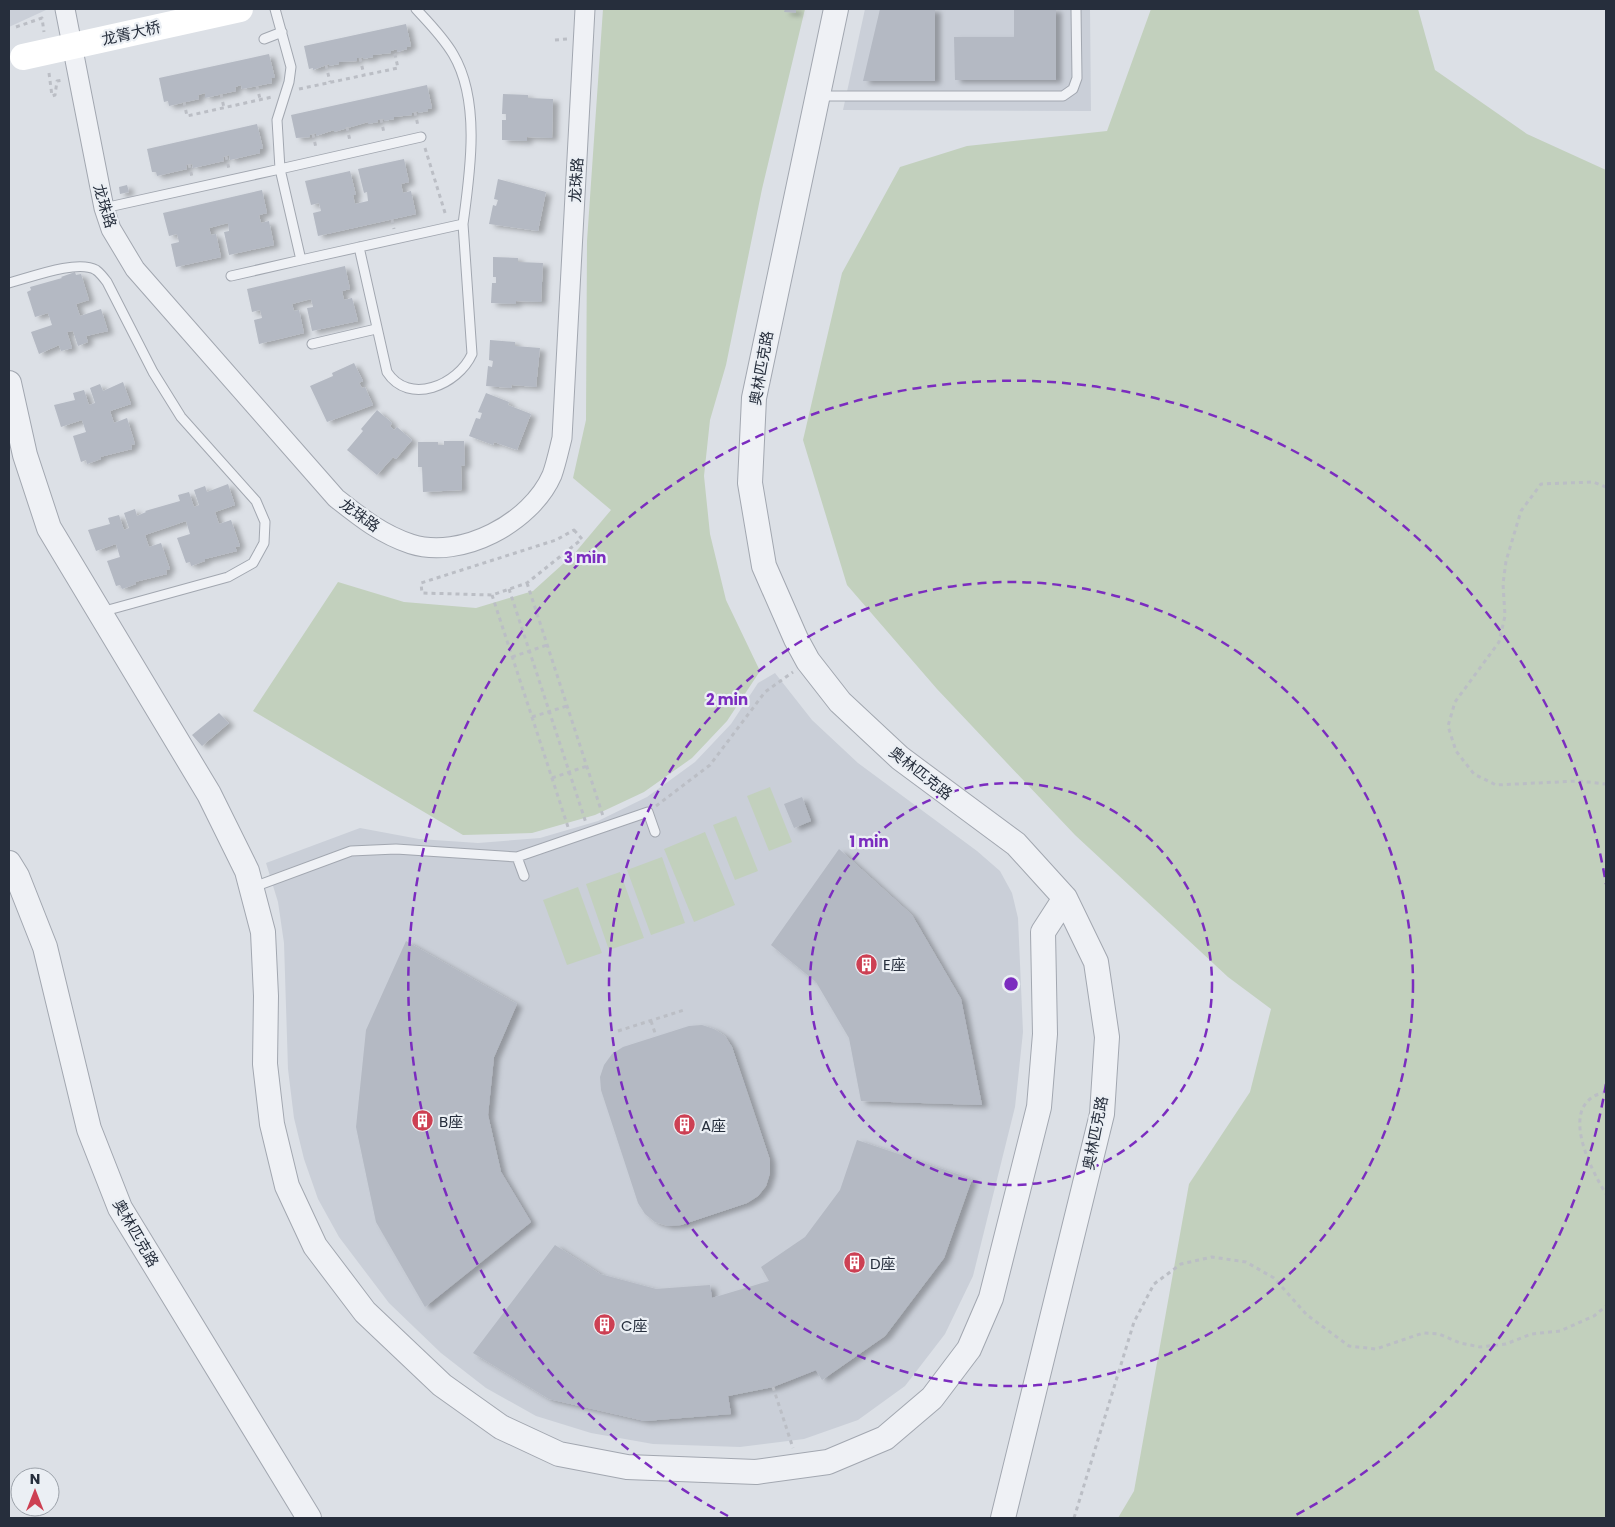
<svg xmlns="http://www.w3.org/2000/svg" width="1615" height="1527" font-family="Poppins,'Noto Sans SC',sans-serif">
<defs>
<filter id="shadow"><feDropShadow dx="5.5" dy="3" stdDeviation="2.5" flood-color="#0004"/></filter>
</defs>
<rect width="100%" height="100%" fill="#dce0e6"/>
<path fill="#cacfd8" d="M9,9H45L46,10L9,27Z
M865,9H1090L1091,111L843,110Z
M775,673L812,720L858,763L977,851L1000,871L1012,893L1018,918L1023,1032L1015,1107L973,1276L945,1334L905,1386L858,1420L804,1439L740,1447L653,1444L591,1433L536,1416L486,1388L441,1353L389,1303L339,1237L318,1199L304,1159L294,1118L288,1069L284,943L278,902L266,863L360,828L419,839L478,843L540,838L598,821L647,797L695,762L731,724L758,683Z"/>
<path fill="#c2d0bd" d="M603,9H805L762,189L726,365L710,420L704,476L710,534L726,600L760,671L727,721L692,758L644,792L595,815L532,833L463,835L253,711L338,582L404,602L476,608L533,591L574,554L611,510L573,478L586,420L587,241Z
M1151,9H1418L1435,70L1527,134L1606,170V1518H1118L1134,1491L1189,1184L1250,1092L1271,1009L1228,977L1075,835L937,689L847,585L803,440L842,273L900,167L967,146L1107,131Z
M770,787L792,842L769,851L747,796Z
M736,816L758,871L735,880L713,825Z
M705,832L735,905L694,922L664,849Z
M662,857L685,923L651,935L627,870Z
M620,872L644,938L609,950L586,884Z
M578,887L602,953L567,965L543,900Z"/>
<path fill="#b4b9c3" filter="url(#shadow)" d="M785,9H796V13L784,12Z
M880,9H935V81H863Z
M1014,9H1056V80H955L954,37H1014Z
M406,24L411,46L407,47V49L397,52V49L391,51V53L373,55V57L363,59V57L360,58H357V61L339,62V64L329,66V64L313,70V68L309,69L304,46Z
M269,54L275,78H271L272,83L242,89L241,85L235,87L236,91L205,98V93L198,95L199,99L169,106L168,101L164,102L159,78Z
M427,85L432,108L428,109V111L418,113V111L412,113V115L394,117V119L384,121V119L378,120V122L368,124V122L334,132V130L316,136V133L310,135V137L296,138L291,115Z
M503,94L528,95V98L553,99L552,138L527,137V141L502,140V120H506V114H502Z
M257,124L263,148L260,149V153L230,160L229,155L223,157L224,161L193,168L192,164L186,165L187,169L157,176L156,172H152L147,149Z
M404,159L409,182L401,184L403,193L411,191L416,214L318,236L313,213L321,211L319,203L311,205L305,181L350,171L356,195H353L355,204L368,201L367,192L364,193L358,169Z
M498,179L546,192L538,231L489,224L493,205L496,206L498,200L494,199Z
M127,185L129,192L120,194L119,187Z
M262,190L267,213L259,215L261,223L269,221L274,245L229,255L224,232L229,231L228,223L209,228L211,235L216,234L221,257L176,267L171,244L179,242L177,234L169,236L163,213Z
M493,257L518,258V262L543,263L541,302L516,301V304L491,303L492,283H496V277H493Z
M345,266L350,289L342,291L344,300L352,298L358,321L312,331L307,308L313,307L311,299L292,304L294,311L299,310L304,333L259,344L254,320L262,318L260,310L252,312L247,289Z
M75,272L76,275L81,274L89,300L76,304L80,316L101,309L108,331L86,336L88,342L78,346L73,331L67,332L72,348L61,351L59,345L39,354L31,332L52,325L48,313L35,317L27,292L31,290L30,287L62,278L61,277Z
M490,340L515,342V346L540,348L536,387L512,385L511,388L486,386L488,366L492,367L493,361L489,360Z
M354,363L363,381L359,383L362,388L365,387L373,405L327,422L310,386L333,376L332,373Z
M123,382L131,404L110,411L114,423L127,418L135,444L131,445L132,449L100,457L101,459L87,464L86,460L81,462L73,436L86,432L82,420L61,427L54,405L75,400L73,393L84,390L89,405L95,403L90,388L100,384L103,391Z
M486,393L509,402L508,405L531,414L517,450L494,442L493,445L469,436L476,418L480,419L482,413L478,412Z
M377,410L392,423L390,426L394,430L397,427L412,440L396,459L393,457L377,475L347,450L363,431L361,429Z
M444,441H464L465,465L461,466L462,490L423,492L422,467H418V442H438V445H444Z
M228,484L235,505L215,512L219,524L231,520L240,546L235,547L237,551L205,559V561L191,566L190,562L186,563L177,538L190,534L186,521L145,535L149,547L161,543L170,569L166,570L167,574L135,582L136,584L122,589L120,585L116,586L107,561L120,557L116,544L96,551L88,530L110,524L108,518L119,515L124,530L129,528L124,513L135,509L137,516L146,512L145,511L180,501L178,495L189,492L194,507L199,505L194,490L205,486L207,492Z
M219,713L229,723L202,746L192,735Z
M802,797L811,821L794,828L784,804Z
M839,849L912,915L961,999L982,1105L861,1101L849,1038L816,982L771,945Z
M406,941L517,1004L494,1057L488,1115L501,1172L531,1222L425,1307L376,1222L356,1127L366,1030Z
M702,1025L714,1029L725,1036L732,1047L770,1160V1173L766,1186L758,1196L747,1203L681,1225L668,1226L655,1222L645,1214L638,1203L601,1090L600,1077L604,1065L612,1054L623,1047L689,1026Z
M857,1140L972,1179L944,1258L885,1336L822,1380L816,1370L773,1387L728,1396L731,1414L645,1421L549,1399L473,1353L555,1245L600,1274L656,1289L710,1285L712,1298L769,1281L761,1267L805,1237L840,1190Z"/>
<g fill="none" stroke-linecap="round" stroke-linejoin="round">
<defs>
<path id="service" d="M275,9L291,67L289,82L277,120L280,169L421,137
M264,39L282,32
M819,96H1063L1073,89L1077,78L1076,9
M104,208L280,169L301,260L463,224C470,173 481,101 453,54C443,37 429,23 416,9
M359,247L387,372C409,406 458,385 472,354L463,224
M231,276L301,260
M9,283C29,278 77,259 96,270C100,273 104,278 107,282L153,372L181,417L256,501L265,522L264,543L253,563L228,577L101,612
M312,344L376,329
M517,857L524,876
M251,888L351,851L396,849L517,857L648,812L655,832"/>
<path id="minor" d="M65,9L104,208L111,229L135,269L336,498C360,517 381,534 411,544C461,560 531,523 552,475C556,464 559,450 562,438L585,9"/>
<path id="tertiary" d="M836,9L754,398L750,483L764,566L796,639L808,661L840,702L900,758L1016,844L1065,898L1096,962L1107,1037L1102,1114L1003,1518
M9,383L25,455L49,528L209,794L247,871L263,932L266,996L265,1064L272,1124L287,1186L315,1246L365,1312L442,1385L501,1427L559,1454L627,1467L756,1472L828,1462L885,1438L932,1398L969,1349L991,1298L1039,1107L1045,1034L1043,932L1065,898
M9,863L17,876L45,947L89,1129L120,1208L309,1518"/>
</defs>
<use href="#service" stroke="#a2a7b0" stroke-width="11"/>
<use href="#minor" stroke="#a2a7b0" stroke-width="21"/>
<use href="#tertiary" stroke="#a2a7b0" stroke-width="26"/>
<path stroke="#bbbec5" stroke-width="3" stroke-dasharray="4 4" stroke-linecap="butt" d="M16,27L42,18L44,32
M555,40L567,39
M360,58L364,75
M326,65L330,82
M49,73L52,96L55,95L57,81L63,80
M257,86L260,99
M299,89L398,68L394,50
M221,94L224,108
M184,102L187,116L272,97
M415,112L418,126
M381,119L384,133
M347,127L350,141
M313,134L316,148
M425,148L446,216
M226,156L229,169
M189,164L192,177
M392,220L394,229
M1606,487L1593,482L1541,484L1521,511L1506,561L1503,584L1505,616L1499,642L1455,702L1448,726L1456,751L1474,774L1496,785L1578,781L1606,784
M574,530L582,539L527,583L492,595L422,593L421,583L556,540Z
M527,583L603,816
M509,589L586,823
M492,595L568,827
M512,657L547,645
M532,717L567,706
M552,778L587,766
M656,806L710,765L765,692L793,672
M651,1021L656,1036
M618,1031L684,1010
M1606,1092C1556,1102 1590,1168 1606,1194
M773,1387L793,1448
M1074,1518L1134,1322L1154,1284L1181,1264L1212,1257L1246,1262L1274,1278L1307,1315L1349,1346L1376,1349L1423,1333L1439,1334L1460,1343L1480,1347L1506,1344L1531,1334L1560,1331L1594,1316L1606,1306"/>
<use href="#service" stroke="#eff1f5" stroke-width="9"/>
<use href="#minor" stroke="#eff1f5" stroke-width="19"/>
<use href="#tertiary" stroke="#eff1f5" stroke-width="24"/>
<path stroke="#fff" stroke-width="26" d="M23,57L240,9"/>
</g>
<g fill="none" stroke="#7b2cbf" stroke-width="2.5" stroke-dasharray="9 6">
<circle cx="1011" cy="984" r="201"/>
<circle cx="1011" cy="984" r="402"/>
<path d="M1606 1084A603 603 0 0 1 1294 1516M728 1516A603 603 0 1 1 1606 884"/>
</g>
<defs>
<symbol id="building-disc" viewBox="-11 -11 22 22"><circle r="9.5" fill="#cd4053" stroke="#ebeff4"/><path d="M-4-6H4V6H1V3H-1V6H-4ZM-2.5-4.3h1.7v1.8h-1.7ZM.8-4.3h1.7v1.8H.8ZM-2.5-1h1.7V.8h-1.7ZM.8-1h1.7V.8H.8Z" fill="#fff"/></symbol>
</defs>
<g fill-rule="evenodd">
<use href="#building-disc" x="854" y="952" width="25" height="25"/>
<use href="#building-disc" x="410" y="1108" width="25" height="25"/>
<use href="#building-disc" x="672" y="1112" width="25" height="25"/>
<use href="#building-disc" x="842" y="1250" width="25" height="25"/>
<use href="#building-disc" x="592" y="1312" width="25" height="25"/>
</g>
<g text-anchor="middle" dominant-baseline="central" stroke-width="4.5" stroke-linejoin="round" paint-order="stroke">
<g font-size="15" fill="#262e3c" stroke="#ebeff4">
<text transform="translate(131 33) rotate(-13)">龙箐大桥</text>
<text transform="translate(576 180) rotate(-87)">龙珠路</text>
<text transform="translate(105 206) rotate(73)">龙珠路</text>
<text transform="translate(761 368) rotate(-80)">奥林匹克路</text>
<text transform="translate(360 515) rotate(36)">龙珠路</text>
<text transform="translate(921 773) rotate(38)">奥林匹克路</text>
<text transform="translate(1095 1133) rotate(-79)">奥林匹克路</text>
<text transform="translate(136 1233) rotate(60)">奥林匹克路</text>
</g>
<g font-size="15" fill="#262e3c" stroke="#ebeff4" text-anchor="start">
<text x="883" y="964">E座</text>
<text x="439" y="1121">B座</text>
<text x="701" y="1125">A座</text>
<text x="870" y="1263">D座</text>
<text x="621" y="1325">C座</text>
</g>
</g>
<circle cx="1011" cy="984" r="8" fill="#7b2cbf" stroke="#ebeff4" stroke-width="2.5"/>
<g font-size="15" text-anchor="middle" font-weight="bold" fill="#7b2cbf" stroke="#ebeff4" stroke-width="4.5" stroke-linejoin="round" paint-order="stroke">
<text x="585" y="563">3 min</text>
<text x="727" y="705">2 min</text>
<text x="869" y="847">1 min</text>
</g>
<rect width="1615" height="1527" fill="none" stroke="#262e3c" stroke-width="20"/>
<g transform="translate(35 1492)"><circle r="24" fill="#ebeff4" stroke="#9ca2aa"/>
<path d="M0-4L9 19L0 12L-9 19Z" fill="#cd4053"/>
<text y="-8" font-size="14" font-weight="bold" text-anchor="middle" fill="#262e3c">N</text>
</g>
</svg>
